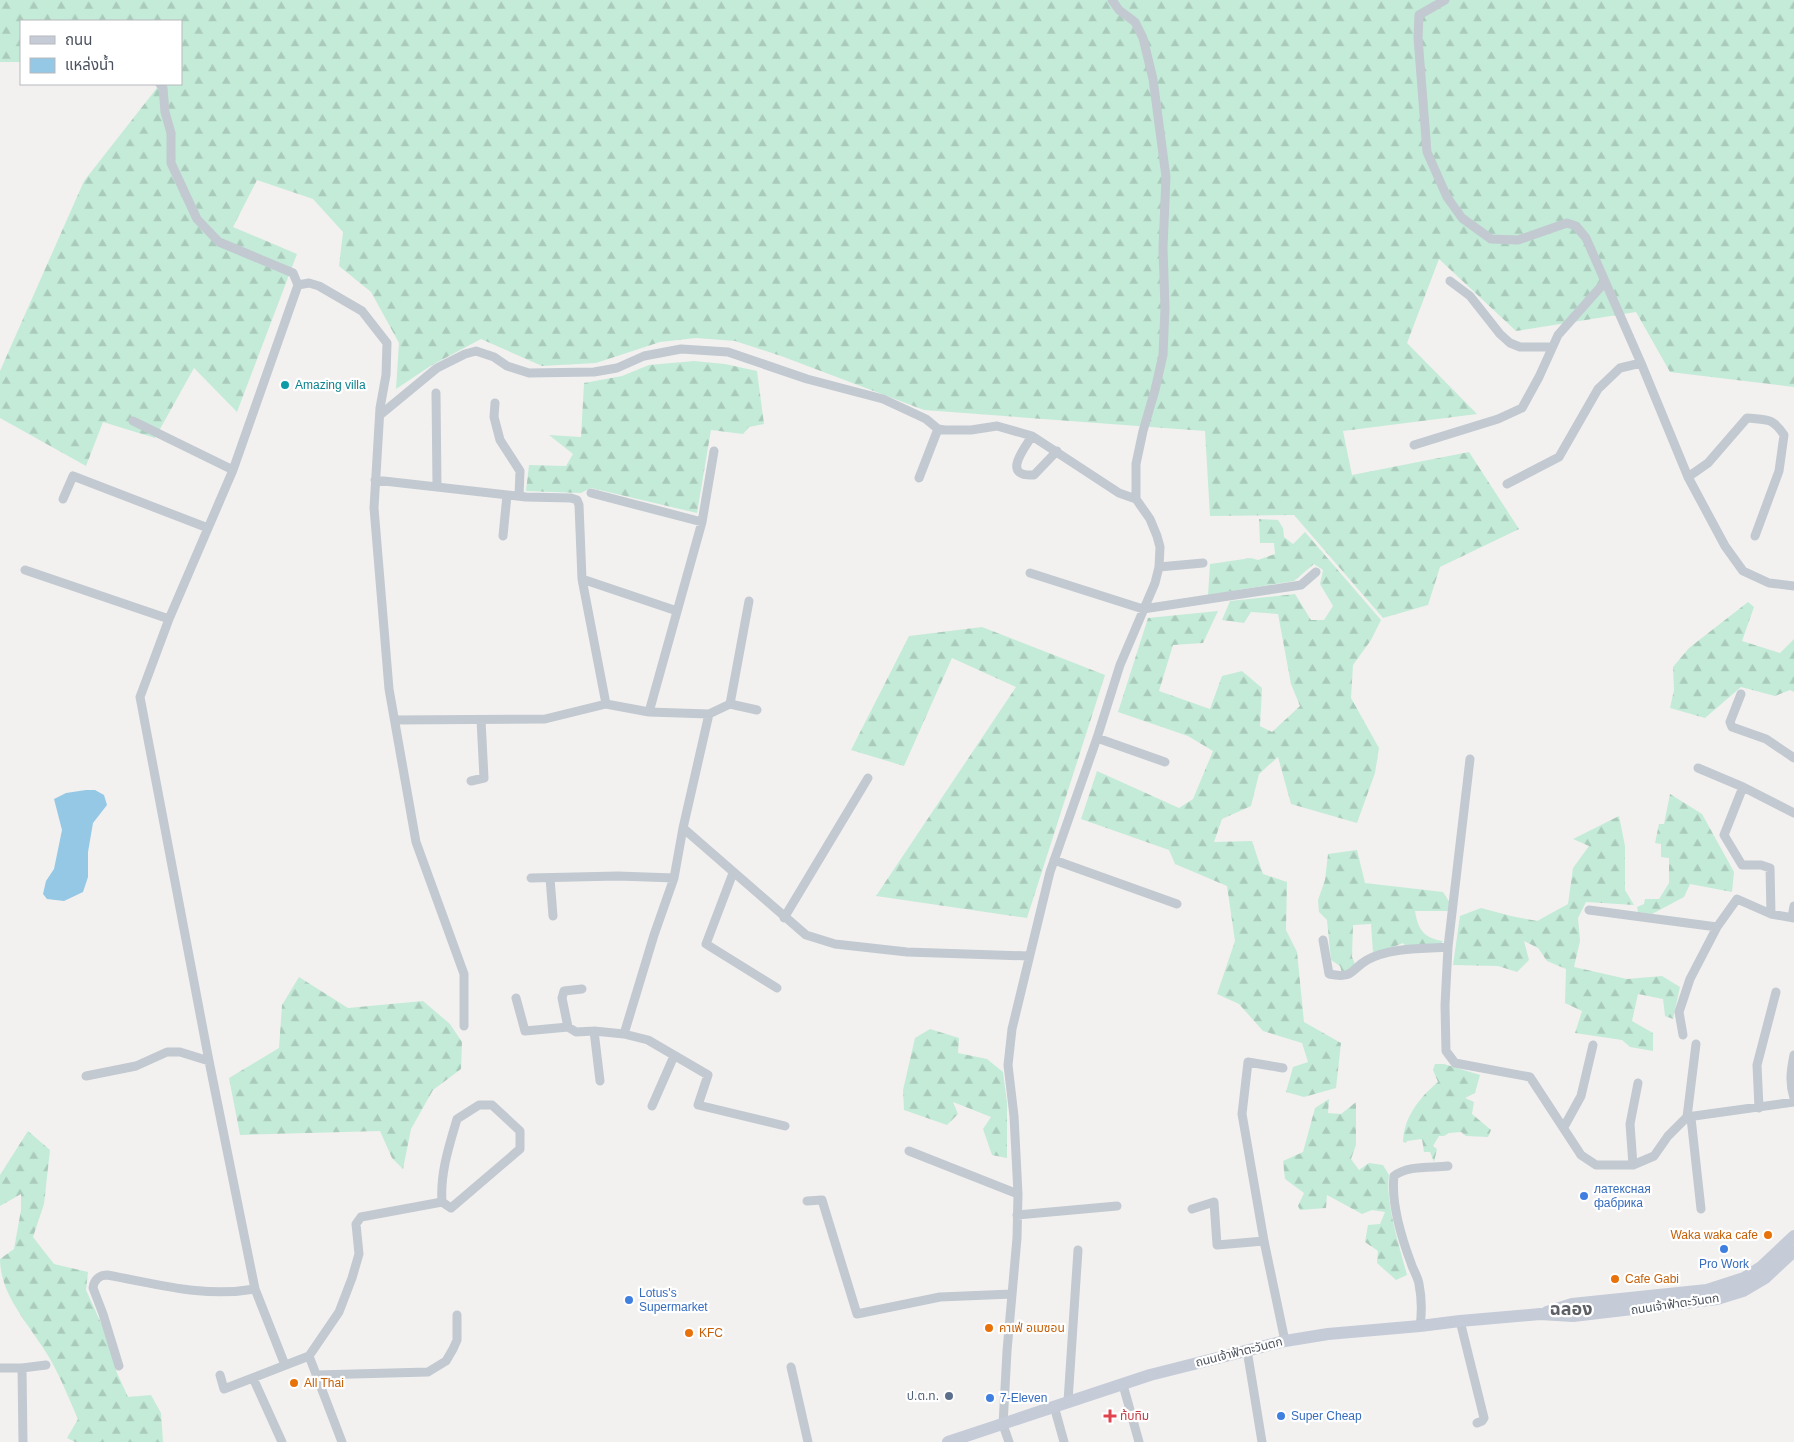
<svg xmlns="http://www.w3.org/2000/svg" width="1794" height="1442" font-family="Helvetica,'Noto Sans Thai',sans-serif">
<defs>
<pattern id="forest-firs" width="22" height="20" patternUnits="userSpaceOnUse" patternTransform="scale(1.25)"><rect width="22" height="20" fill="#c4ebd8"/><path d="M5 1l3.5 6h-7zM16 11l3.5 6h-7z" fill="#aacbbc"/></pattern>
</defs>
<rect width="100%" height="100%" fill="#f2f1f0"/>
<path fill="url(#forest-firs)" d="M0,0H1794V387L1670,372L1636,312L1516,331L1439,259L1407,343L1477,414L1343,431L1352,475L1469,452L1519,529L1440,567L1428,605L1383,618L1294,515L1210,516L1205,431L924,410L781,356L735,341L696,338L660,342L596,363L542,366L481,339L432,365L396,389L399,343L371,292L339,266L343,232L313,199L257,180L233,227L297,254L237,412L194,368L155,438L103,422L86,466L0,418V371L84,181L160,84H181V21H21V62H0Z
M694,361L725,364L757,371L764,424L749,427L743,434L711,430L697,513L591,488L581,493L526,491L529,465L566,466L573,454L549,435L581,437L584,383L622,376L649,365Z
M1259,519L1278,520L1283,528L1284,537L1293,544L1305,532L1381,620L1371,640L1353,665L1351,698L1379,748L1375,773L1357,823L1291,804L1278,757L1259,774L1251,806L1222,819L1214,842L1252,841L1263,874L1287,882L1286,930L1297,952L1304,1022L1341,1043L1336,1088L1304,1097L1286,1092L1293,1067L1308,1062L1302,1043L1263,1031L1239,1004L1217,994L1235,941L1227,886L1175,864L1169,850L1081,819L1097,771L1179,808L1193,799L1213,751L1188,736L1118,712L1148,618L1218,611L1203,643L1173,645L1159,691L1210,709L1222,676L1242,671L1262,688L1260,726L1272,732L1300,706L1291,684L1278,614L1251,612L1244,623L1222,620L1230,601L1295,594L1311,620H1324L1333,606L1320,584L1323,570L1314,564L1294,581L1208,595L1210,564L1251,558L1258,560L1275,554L1274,543H1260Z
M1748,602L1754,607L1742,641L1780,653L1794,639V692L1790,690L1775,696L1741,687L1705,718L1670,708L1674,690L1673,667L1689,648Z
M982,627L1105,675L1027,918L876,896L1016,687L952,658L904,766L851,750L909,636Z
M1670,794L1702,814L1734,872L1732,892L1690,884L1684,897L1652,914L1638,912L1637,907L1644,904L1645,899H1659L1669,883V858L1661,857V844L1655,843L1659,824H1664Z
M1619,816L1625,846V890L1634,905L1586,902L1578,918L1580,941L1574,967L1627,979L1662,976L1680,987L1673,1019L1665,1016L1663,999L1638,994L1632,1021L1653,1033V1051L1630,1047L1622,1040L1575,1033L1582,1011L1565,1003L1566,969L1547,961L1538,948L1524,941L1529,960L1517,972L1498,966L1453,965L1460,916L1481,908L1511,916L1537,921L1568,904L1573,868L1589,846L1573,839Z
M1357,850L1365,883L1443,892L1450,903L1448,911H1415C1418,930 1424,938 1443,941L1441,944L1406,947L1403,943L1388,949L1373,953L1371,924L1353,925L1352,957L1355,964L1352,969L1342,973L1340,966L1331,960L1327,920L1319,912L1318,900L1325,880L1328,854Z
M299,977L348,1008L423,1001L450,1024L462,1042L461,1069L433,1090L411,1129L403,1169L392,1158L380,1131L240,1135L229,1078L279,1048L282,1005Z
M930,1029L959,1038L958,1053L987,1059L1003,1072L1007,1103V1158L992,1155L983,1129L991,1117L953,1102L958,1114L947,1125L904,1110L903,1090L915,1038Z
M1435,1064H1444L1480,1075L1475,1093L1465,1098L1474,1102L1472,1114L1491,1130L1488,1137L1466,1136L1461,1132L1449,1133L1444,1136H1439L1433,1146L1437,1149L1434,1162L1430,1152H1424L1422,1139L1407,1141L1406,1143L1403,1142C1404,1117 1419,1098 1438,1082L1433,1070Z
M1329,1099L1328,1113L1341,1114L1356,1102V1145L1351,1159L1359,1170L1369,1163L1383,1165L1389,1175C1385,1202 1400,1248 1407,1275L1396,1280L1377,1263L1378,1251L1365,1242L1368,1225L1380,1224L1385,1212L1372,1210L1362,1214L1327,1195L1326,1208L1300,1210L1298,1206L1304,1193L1285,1179L1283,1161L1303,1152L1315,1108Z
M28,1131L50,1150L44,1204L33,1237L54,1264L88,1272L86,1290L106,1334L117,1373L128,1397L151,1395L161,1413L163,1442H75L67,1438L78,1419C69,1399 61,1378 50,1359C32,1327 0,1297 0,1259L14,1249L21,1210V1194L0,1206V1175Z"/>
<path fill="#95c8e4" d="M86,790H95L104,795L107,805L93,823L88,852V877L83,892L64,901L47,899L43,894L46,881L54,869L62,830L54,799L66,793Z"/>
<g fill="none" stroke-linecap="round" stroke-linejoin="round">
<path stroke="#c2c9d0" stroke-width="9" d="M1445,0L1419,15L1418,38L1427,152L1447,197L1462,218L1491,239L1518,240L1567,223L1576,226L1586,238L1641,363L1688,477L1725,546L1743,571L1769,583L1794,586
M160,84L163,88L165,112L171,133V163L197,219L219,242L293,273L298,285
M1450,281L1470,296L1500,334L1510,343L1520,347H1551
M436,393L437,487
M495,403L494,417L500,440L520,471L519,496
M380,415L437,368L465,354L476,351L494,357L507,366L529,373L594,372L617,368L644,356L681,349L728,352L807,379L883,399L926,419L938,429L945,430H971L997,426L1032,436L1119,493L1136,499
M133,421L233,470
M1032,436C1024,449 1001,477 1034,475L1057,451
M1414,445L1498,419L1522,408L1539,377L1558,335L1605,282
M1688,477L1708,463L1747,418C1767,420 1772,417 1784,435L1779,471L1755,536
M919,478L938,429
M375,480L526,497L571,498L577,500L579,505L582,579L606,704L649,712
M1507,484L1559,457L1598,389L1620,368L1641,363
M591,493L702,522
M63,499L73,476L208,528
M503,536L507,495
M1159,567L1203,563
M25,570L169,619
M1030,573L1143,609L1301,585L1316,572
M582,579L677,611
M1741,694L1730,722L1732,727L1766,739L1794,758
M730,704L757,710
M709,714L730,704L749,601
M395,720L545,719L606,704
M1097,738L1165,762
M1470,759L1448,947L1445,1005L1446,1051L1455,1063L1530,1077L1581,1155L1596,1165H1633L1654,1156L1668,1136L1687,1117L1794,1102
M1698,768L1743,787L1794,813
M471,781L484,778L481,720
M1743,787L1724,835L1742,865H1761L1770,868L1771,914
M683,828L806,935L835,944L907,952L1029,956
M1054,860L1177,904
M733,873L706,944L777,988
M531,878L618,876L674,878
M550,878L553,916
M1589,910L1717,927
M1792,917L1794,906
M784,918L868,778
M1323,940L1329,974C1354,979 1350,970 1367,960C1391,947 1423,949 1448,947
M516,998L525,1031L568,1027L576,1032L594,1031L624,1034L648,1040L708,1075L698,1105L785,1126
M568,1027L562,998L564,991L582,989
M594,1031L600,1081
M624,1034L654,935L674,878L683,828L709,714L649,712L702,522L714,451
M1683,1035L1679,1012L1690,979L1717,927L1737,899L1771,914L1794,918
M1794,1055C1791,1070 1789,1083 1794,1098
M1283,1068L1248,1062L1242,1114L1264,1241L1285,1341
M86,1076L136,1066L167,1052H180L209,1061
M479,1105H492L520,1131V1149L451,1208L442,1202C440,1173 449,1146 457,1119Z
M652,1106L674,1056
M1759,1108L1757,1065L1776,992
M1687,1117L1696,1044
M1691,1118L1701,1209
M1564,1127L1581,1096L1593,1045
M909,1151L1018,1194
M1633,1165L1630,1124L1638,1083
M807,1201L822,1200L857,1314L940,1297L1012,1294
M1192,1209L1214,1202L1217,1245L1264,1241
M1017,1215L1117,1206
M1460,1321L1484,1418L1482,1421L1477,1423
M1420,1326C1422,1312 1422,1299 1419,1284C1418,1277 1413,1270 1411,1263C1402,1239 1391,1202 1394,1176C1408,1165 1431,1168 1448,1166
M1247,1350L1262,1442
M309,1356L342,1442
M285,1365L255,1289L209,1061L140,697L169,619L233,470L298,285L309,283L319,286L362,311L387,343L386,375L380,408L374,508L389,689L416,842L464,974V1026
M119,1366L103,1314L93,1288C94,1280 99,1275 107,1275C158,1284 203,1298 255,1289
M791,1367L808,1442
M0,1368H22L23,1442
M22,1368L46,1365
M220,1375L224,1389L309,1356L339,1312L352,1278L359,1254L356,1224L361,1217L442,1202
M316,1375L428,1372L446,1361L453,1349L457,1340V1315
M253,1378L282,1442
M1123,1385L1139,1442
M1068,1401L1078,1250
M1054,1406L1064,1442
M1009,1442L1003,1425L1007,1351L1017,1238L1018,1194L1014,1116L1008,1065L1012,1029L1050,872L1097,738L1120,665L1155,583L1159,567L1160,547L1157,536L1150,519L1136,499V464L1143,431L1155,390L1163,355L1165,308L1163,248L1166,177L1153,79L1143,38L1135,22L1119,10L1112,0"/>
<path stroke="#c5cbd7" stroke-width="12" d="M1547,1312L1572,1304L1707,1290L1744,1278L1761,1267L1794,1236
M948,1442L1150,1375L1285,1341L1328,1334L1420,1326L1460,1321L1540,1314L1573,1316L1717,1299L1743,1291L1765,1278L1794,1251"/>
</g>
<circle fill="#0f9aa8" stroke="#fff" stroke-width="2" cx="285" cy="385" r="5"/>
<g fill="#3f7fe0" stroke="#fff" stroke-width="2">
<circle cx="1584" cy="1196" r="5"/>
<circle cx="1724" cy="1249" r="5"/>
<circle cx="629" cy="1300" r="5"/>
<circle cx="990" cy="1398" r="5"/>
<circle cx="1281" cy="1416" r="5"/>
</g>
<g fill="#e8710a" stroke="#fff" stroke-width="2">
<circle cx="1768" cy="1235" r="5"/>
<circle cx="1615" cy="1279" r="5"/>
<circle cx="989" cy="1328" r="5"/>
<circle cx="689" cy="1333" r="5"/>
<circle cx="294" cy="1383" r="5"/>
</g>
<circle fill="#5c6f8a" stroke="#fff" stroke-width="2" cx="949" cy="1396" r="5"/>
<path fill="#e0444e" stroke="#fff" stroke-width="2" d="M1107.5 1408.5h5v5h5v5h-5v5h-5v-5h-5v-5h5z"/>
<g text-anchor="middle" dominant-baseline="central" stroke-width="4.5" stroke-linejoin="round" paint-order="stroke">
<g font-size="12" fill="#0d838f" stroke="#fff" text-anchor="start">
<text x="295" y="385">Amazing villa</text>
</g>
<g font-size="12" fill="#366cbe" stroke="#fff" text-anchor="start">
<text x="1594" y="1189">латексная<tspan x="1594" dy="14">фабрика</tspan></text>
<text x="1724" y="1264" text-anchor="middle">Pro Work</text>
<text x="639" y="1293">Lotus's<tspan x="639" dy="14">Supermarket</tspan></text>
<text x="1000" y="1398">7-Eleven</text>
<text x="1291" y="1416">Super Cheap</text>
</g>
<g font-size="12" fill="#c56008" stroke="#fff" text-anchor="start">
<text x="1758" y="1235" text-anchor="end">Waka waka cafe</text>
<text x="1625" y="1279">Cafe Gabi</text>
<text x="999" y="1328">คาเฟ่ อเมซอน</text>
<text x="699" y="1333">KFC</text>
<text x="304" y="1383">All Thai</text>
</g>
<g font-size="12" fill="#4a515c" stroke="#fff">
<text transform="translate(1675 1304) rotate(-8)">ถนนเจ้าฟ้าตะวันตก</text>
<text transform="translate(1239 1352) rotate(-14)">ถนนเจ้าฟ้าตะวันตก</text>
</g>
<g font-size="12" fill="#4e5e75" stroke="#fff" text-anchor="end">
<text x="939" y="1396">ป.ต.ท.</text>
</g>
<g font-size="12" fill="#be3a42" stroke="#fff" text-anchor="start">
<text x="1120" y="1416">ท้บทิม</text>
</g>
<g font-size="18" font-weight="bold" fill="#5d6064" stroke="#fff">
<text x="1571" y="1309">ฉลอง</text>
</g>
</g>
<rect x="20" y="20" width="162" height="65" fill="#ffffff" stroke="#b7b9be"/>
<rect x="30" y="36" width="25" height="8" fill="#c5cbd7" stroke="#b7b9be"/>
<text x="65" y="45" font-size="15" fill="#4a515c">ถนน</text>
<rect x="30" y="58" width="25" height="15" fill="#95c8e4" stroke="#b7b9be"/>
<text x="65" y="70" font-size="15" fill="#4a515c">แหล่งน้ำ</text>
</svg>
